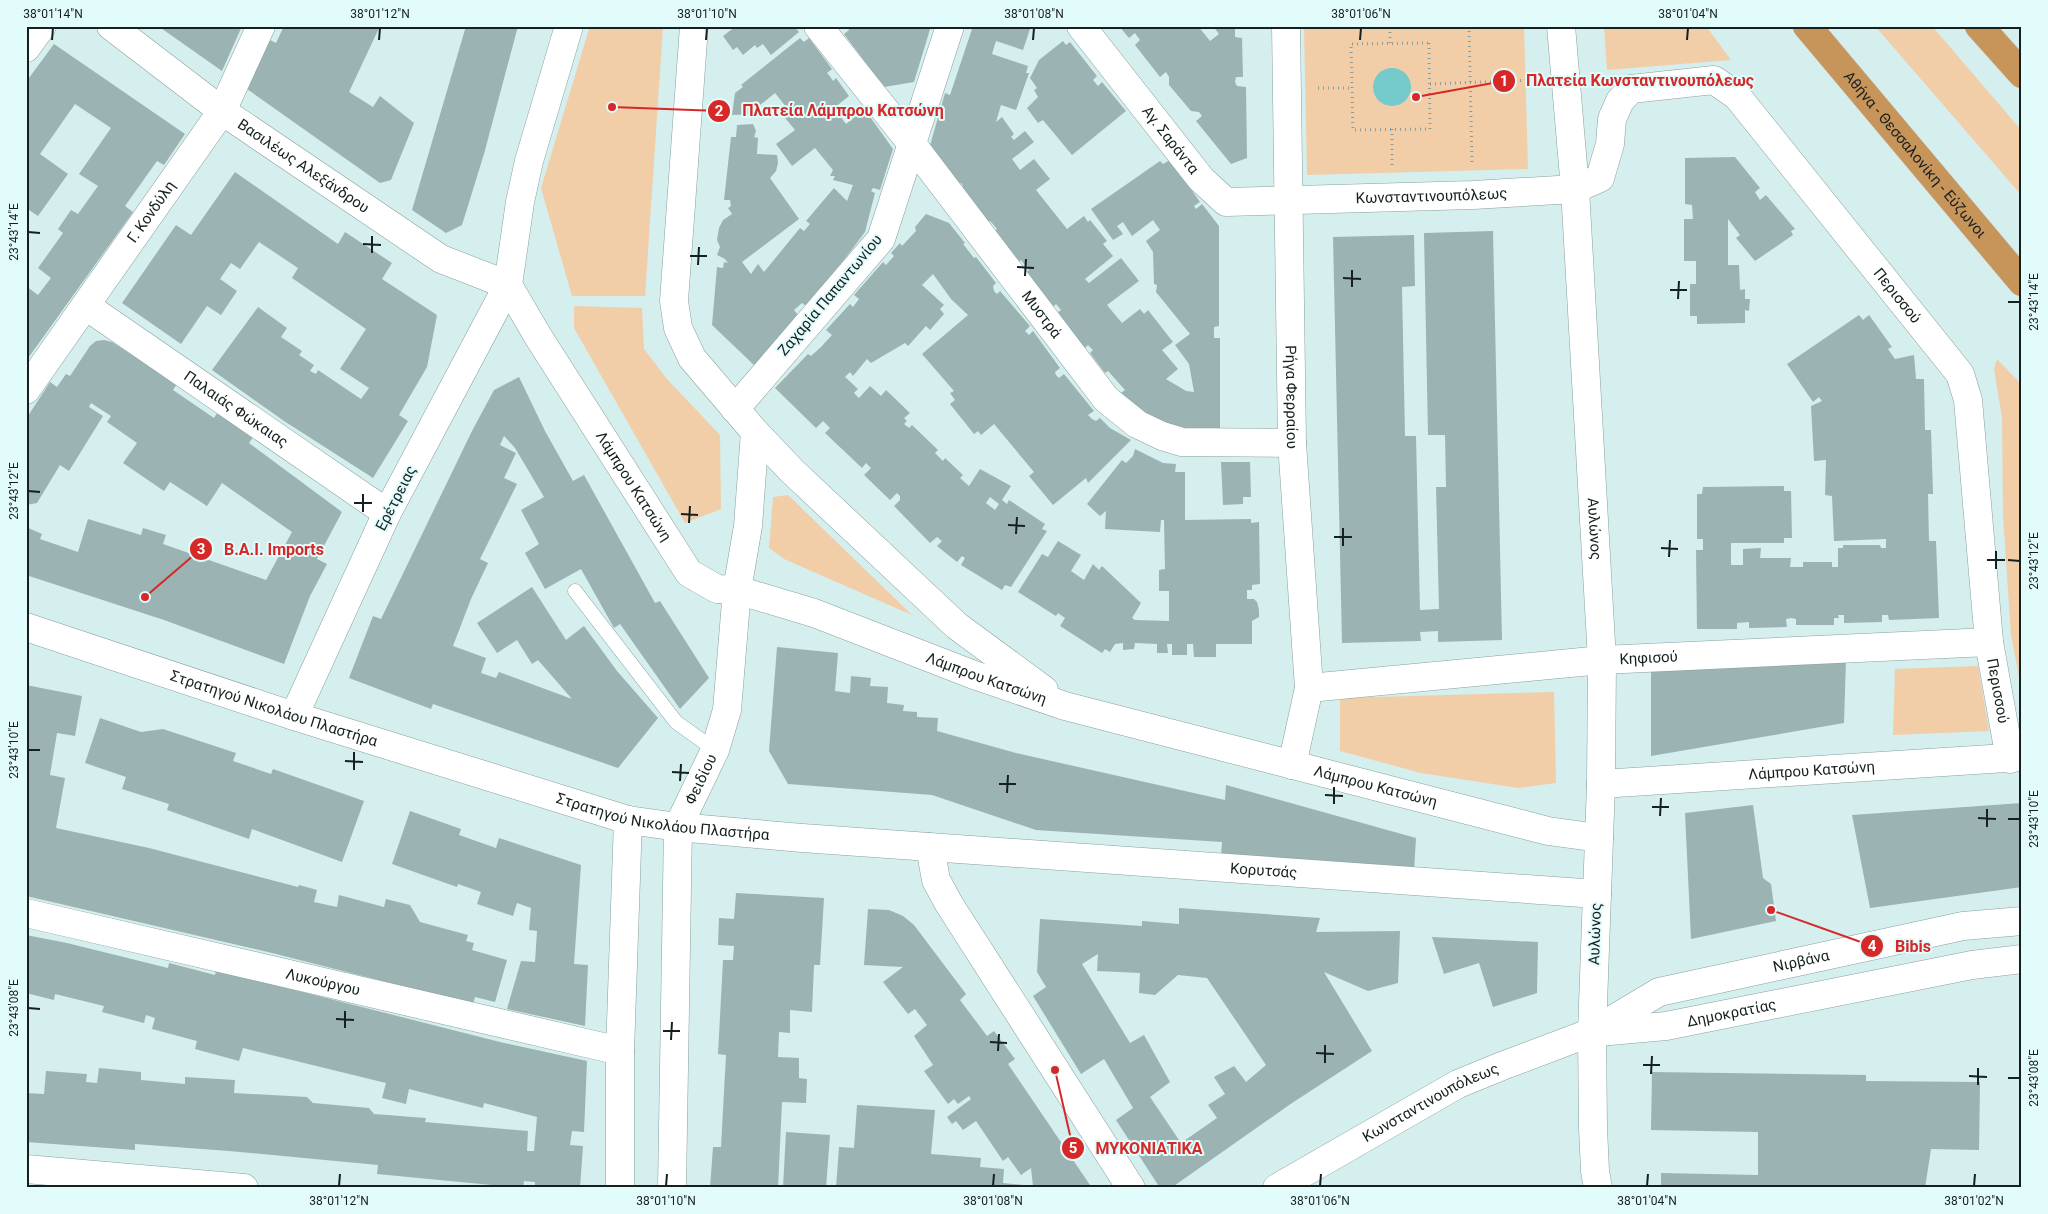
<svg xmlns="http://www.w3.org/2000/svg" width="2048" height="1214" font-family="Roboto,sans-serif">
<rect width="100%" height="100%" fill="#d5eeee"/>
<path fill="#f1cea8" d="M590,26H663L645,296H572L541,188Z
M1304,26H1524L1528,169L1307,175Z
M1604,26H1706L1731,60L1607,70Z
M1875,26H1932L2022,131V196Z
M574,306L642,308L644,349L667,379L720,435L721,509L685,523L574,328Z
M1997,359L2022,385V692L2011,635L2003,515L2002,418L1994,369Z
M788,495L912,615L784,559L769,548L773,497Z
M1978,666L1989,731L1893,735L1895,669Z
M1554,692L1556,783L1518,788L1421,773L1340,751V698Z"/>
<path fill="#75cbcb" d="M1373 87a19 19 0 1 1 38 0a19 19 0 1 1-38 0Z"/>
<path fill="#9bb3b3" fill-rule="evenodd" d="M158,26H242L222,71Z
M284,26H380L349,92L373,107L380,96L414,123L391,180L380,183L247,89L270,40L276,43Z
M466,26H518L484,154L462,225L446,233L412,210Z
M736,26H794L799,32L771,55L763,44L757,48L755,45L743,55L737,47L733,50L723,36Z
M847,26H931L914,82L884,87L844,34L849,30Z
M966,26H1031L1023,50L996,41L992,54L1028,66L1026,73H1029L1016,110L1001,105L996,122L1002,117L1014,134L1011,137L1014,140L1025,131L1034,142L1012,159L1020,170L1034,159L1050,179L1036,190L1067,229L1084,216L1088,222L1090,220L1107,241L1103,244L1113,256L1085,279L1089,283L1121,258L1139,281L1107,305L1122,323L1140,309L1144,314L1148,310L1173,342L1162,350L1178,369L1166,379L1186,391L1194,392L1189,364L1175,345L1190,334L1156,292L1157,285L1154,284L1153,252L1146,241L1160,230L1153,220L1132,236L1123,222L1117,226L1123,234L1113,240L1091,209L1160,161L1163,164L1170,160L1200,202L1194,206L1196,209L1202,204L1219,226V326L1214,327V338H1220V430L1176,431L1126,406L1118,395L1125,390L1108,371L1105,373L1090,353L1093,350L1088,345L1084,349L1056,314L1061,310L1056,304L1053,307L1026,272L1029,270L1021,260L1018,263L994,232L997,229L993,224L990,221L987,223L960,188L963,186L961,183L957,185L929,149L945,93L950,95L972,29Z
M1119,26H1198L1210,41L1219,34L1213,26H1242L1243,28L1235,29V37L1242,38L1243,77H1236L1235,82L1237,86L1246,87L1247,158L1231,164L1196,121L1202,116L1199,112L1191,111L1169,85V77L1166,72L1160,77L1135,45L1140,40L1137,36L1135,33L1129,38Z
M800,38L804,42L809,38L832,69L827,73L829,75L833,81L836,78L849,96L834,108L846,124L861,112L863,117L868,114L893,149L880,190L873,188L871,191L875,193L865,232L847,256L806,306L802,303L794,310L798,315L755,366L712,325L717,267L723,268L724,262L728,263L725,259L717,255L720,247L717,240L719,228L723,220L732,214L728,208L731,206L730,200H724L731,137H736L737,125L753,124L756,131L754,137L758,138L757,154L777,155L778,163L776,171L770,178L799,219L742,262L751,274L758,264L764,272L800,228L804,231L810,224L806,221L834,188L847,201L853,185L833,180L835,176H830L833,170L815,148L792,166L776,144L795,130L781,113L787,108L775,93L760,105V114L732,115L735,93L743,87L741,85Z
M1063,41L1066,45L1070,42L1097,76L1093,80L1098,86L1102,82L1126,111L1072,155L1043,120L1038,123L1027,108L1038,97L1034,90L1037,88L1030,78L1039,60Z
M54,44L185,134L164,165L157,161L125,206L133,212L26,361V286L38,295L51,278L38,268L63,233L58,229L71,210L78,214L98,186L79,174L111,128L75,104L40,154L68,174L38,216L26,208V82Z
M1735,157L1760,188L1755,192L1758,197L1760,200L1766,195L1795,229L1791,231L1793,235L1755,261L1736,238L1740,235L1728,219V265H1739L1740,290L1745,289V299H1750L1749,311L1745,310V323L1697,324V316H1690V284H1696V261H1684V219H1693L1692,205L1685,204V158Z
M235,172L338,244L345,232L392,263L382,279L437,315L427,367L399,415L408,421L373,478L284,421L212,370L258,307L287,328L281,337L302,351L299,355L314,365L310,371L316,374L318,370L361,399L369,388L340,369L366,329L292,278L298,268L259,242L240,269L231,263L220,279L237,291L221,315L207,306L181,344L122,303L176,225L191,235Z
M926,214L949,223L965,243L963,244L974,258L976,257L996,283L993,286L994,291L997,294L1000,291L1030,326L1025,331L1029,335L1033,331L1060,368L1055,372L1056,375L1059,378L1064,374L1094,411L1088,415L1092,419L1096,421L1100,418L1110,428L1131,440L1088,483L1086,478L1053,505L1029,476L1034,472L994,424L981,435L978,431L974,434L950,404L955,400L950,393L954,391L922,354L968,315L951,299L933,274L922,285L944,305L940,309L944,314L930,330L926,326L908,346L905,343L871,363L867,359L853,376L850,372L845,377L858,389L854,393L859,398L870,386L881,396L886,390L910,413L904,418L907,421L904,424L909,428L912,425L938,450L935,453L943,461L945,458L963,475L960,478L969,486L980,469L1011,486L1002,500L1007,504L1009,500L1045,524L1042,529L1047,531L1011,587L1005,585L1002,590L961,565L965,558L962,556L957,562L937,546L942,541L937,537L930,543L894,506L900,500V496L897,493L890,500L864,475L871,468L866,463L862,468L825,433L830,428L823,421L816,428L775,388L808,354L811,356L821,347L832,335L826,330L850,304L853,307L859,299L854,295L883,262L886,265L894,256L891,253L900,243L902,246L916,231L915,227ZM990,497L999,504L995,510L986,503Z
M1493,231L1502,640L1438,642V631L1420,632L1421,641L1342,643L1333,237L1414,235L1415,286L1402,287L1405,436H1416L1420,610L1439,609L1436,487H1446L1445,435H1428L1424,233Z
M1859,315L1863,320L1869,315L1892,347L1888,349L1895,359L1914,355L1916,379H1924L1925,430H1931L1933,494H1928L1929,541H1936L1939,618L1889,620L1888,615H1882V622L1844,623V615H1838L1839,618H1834V625H1796V619L1791,618L1786,619L1787,627L1749,628V622L1737,623V629H1697L1696,550H1703V539H1697V494H1702L1703,487L1784,486V491H1791L1792,538H1784V543H1731V565H1743V549L1761,548L1760,558H1791L1790,567H1803V562H1832V567H1838V548H1843V545H1880L1881,548H1886V539L1834,541L1832,496L1825,495L1826,460L1814,461L1811,406L1822,401L1819,397L1813,402L1787,364Z
M104,340L112,342L177,384L173,390L214,418L218,412L254,436L249,443L342,512L317,559L327,564L310,596L284,664L164,620L26,575V527L42,534L40,539L78,552L88,519L141,535L143,528L166,535L163,544L266,580L292,532L222,483L207,506L170,482L164,491L123,463L137,443L107,422L111,416L91,403L89,407L103,416L69,471L60,465L37,503L26,505V419L50,382L57,387L66,374L70,376L90,346L96,341Z
M519,377L545,431L573,481L584,475L655,603L660,601L709,678L680,709L620,624L614,628L581,569L545,589L525,553L539,544L521,510L544,497L515,448L504,436L500,445L516,453L504,478L517,484L480,559L488,563L471,599L453,646L486,658L481,673L496,678L499,672L572,699L538,660L532,664L517,640L497,653L477,623L532,587L566,640L584,626L617,671L658,718L618,768L433,704L431,709L349,678L373,616L381,619L472,431L494,390Z
M1135,449L1163,463L1176,464L1175,472H1185V520L1251,519V523L1259,522L1260,584L1252,585V590H1247V599H1254L1257,602L1259,610V617L1252,621V644H1216V657H1194L1193,644H1187V655H1172V644H1167L1168,653H1157V644L1135,643L1134,649L1123,650V643L1115,644L1110,652L1105,649L1102,653L1060,626L1065,618L1058,613L1056,616L1018,592L1042,554L1048,557L1058,541L1081,555L1071,571L1084,580L1093,564L1099,570L1102,566L1141,603L1132,618L1135,620L1169,621V591H1159V570L1165,569L1164,520H1161L1160,532L1105,529L1106,511L1100,516L1087,504L1122,460L1126,463L1133,456Z
M1221,462H1250L1251,497H1243V504L1223,505Z
M777,647L838,653L835,691L850,693L851,676L871,678L870,686L888,687L887,703L904,705L903,711L917,712V717L938,718L937,731L1016,753L1225,800L1226,785L1416,838L1414,871L1221,856L1222,842L1036,830L932,795L788,784L769,751Z
M1846,660L1844,723L1651,756V670Z
M26,685L82,696L75,736L57,733L50,775L65,778L56,828L149,848L298,887L299,885L317,890L314,902L337,907L339,895L384,907L386,899L410,905L420,922L468,935L466,941L474,943L472,950L507,960L495,1002L475,997L473,1004L272,953L26,896Z
M100,718L141,732L163,729L236,753L233,761L271,774L273,769L364,801L342,862L252,829L249,839L167,810L169,804L122,789L126,777L85,763Z
M2022,803V887L1870,908L1852,815Z
M1753,805L1763,878L1771,884L1776,921L1691,939L1685,813Z
M410,811L461,829L459,835L496,848L499,838L581,865L574,964L588,965L585,1026L507,1009L521,961L535,962L537,931L529,930L531,908L517,903L513,916L477,904L481,892L458,884L457,887L392,864Z
M736,893L824,898L820,965H814L812,1012L790,1010V1033L779,1032L778,1057L799,1058V1078L807,1079L806,1103L782,1102L778,1188H710L713,1147H721L726,1055L718,1054L723,960H733L734,946L718,945L719,918L734,919Z
M1179,908L1320,918L1316,932L1400,931L1398,983L1368,991L1324,972L1372,1051L1292,1103L1171,1188H1160L1116,1120L1133,1108L1104,1059L1081,1074L1033,996L1046,987L1037,972L1040,919L1142,926V921L1179,924ZM1098,954L1097,971L1140,973L1139,993L1155,995L1178,975L1207,978L1266,1065L1246,1082L1234,1066L1214,1077L1225,1094L1208,1105L1217,1118L1181,1143L1150,1097L1170,1082L1144,1035L1130,1043L1082,964Z
M868,909L889,910L903,916L914,925L966,994L960,1000L987,1036L994,1031L1015,1059L1008,1064L1092,1188H836L839,1147L854,1148L857,1105L935,1110L931,1154L981,1158L980,1167L1004,1169L1003,1183L1033,1186L1031,1168L1021,1175L1008,1157L1003,1161L976,1121L963,1130L956,1121L952,1124L947,1117L971,1099L969,1096L958,1104L954,1099L948,1104L924,1071L933,1065L914,1036L927,1025L915,1009L908,1014L883,982L903,967L864,965Z
M26,935L67,943L168,968L169,963L215,975L216,970L500,1042L587,1061L584,1132L572,1131L570,1145L583,1146L580,1188H535V1182L524,1181L523,1188L377,1174L378,1165L229,1151L135,1144V1150L26,1142V1093L44,1094L46,1071L87,1074L86,1082L97,1083L99,1068L141,1072V1080L185,1084V1077L235,1080L234,1093L307,1097L313,1103L369,1108L374,1114L426,1118L425,1122L528,1131L527,1151H534L537,1117L484,1103L483,1108L409,1089L406,1104L382,1098L386,1083L243,1048L239,1061L195,1049L197,1041L152,1029L155,1018L146,1015L144,1023L102,1012L104,1006L55,994L54,1000L26,993Z
M1432,937L1538,942L1537,993L1493,1007L1479,963L1444,974Z
M1652,1072L1866,1075V1081L1980,1082L1979,1150L1931,1149L1925,1188H1661V1173L1758,1175V1132L1651,1130Z
M786,1132L830,1135L826,1188H783Z"/>
<g fill="none" stroke-linecap="round" stroke-linejoin="round">
<defs>
<path id="service" d="M575,591L676,722L715,750"/>
<g id="minor">
<path id="s1" d="M111,26L222,111L441,259L508,285L387,513L294,716"/>
<path id="s2" d="M818,26L912,144L1106,399L1137,424L1162,436L1182,442L1292,443"/>
<path id="s3" d="M1081,26L1201,179L1226,202L1473,195L1575,189L1600,178L1610,144L1612,119L1620,101L1631,89L1714,80L1737,96L1960,374L1968,400L1989,642L2010,759"/>
<path id="s4" d="M1286,26L1292,443L1309,688L1292,765"/>
<path d="M26,48L42,26"/>
<path id="s5" d="M86,306L387,513"/>
<path id="s6" d="M26,390L222,111L261,26"/>
<path d="M735,409L881,239L950,26"/>
<path id="s7" d="M1309,688L1602,660L1989,642"/>
<path id="s8" d="M1601,784L2022,757"/>
<path id="s9" d="M26,913L620,1051"/>
<path d="M26,1169L244,1188"/>
<path d="M620,1188V1051L628,820"/>
<path id="s10" d="M672,1188L678,827L715,750L727,710L737,590L748,526L755,432"/>
</g>
<g id="tertiary">
<path id="s11" d="M569,26L529,161L520,202L508,285L539,338L689,573L717,589L737,590L814,613L974,675L1065,706L1548,831L1599,838"/>
<path d="M694,26L674,301L678,328L692,358L755,432L792,471L957,626L1044,690"/>
<path id="s12" d="M1561,26L1575,189L1602,660L1601,784L1592,1032L1593,1128L1595,1171L1598,1188"/>
<path id="s13" d="M26,627L294,716L628,820L678,827L802,838L1597,894"/>
<path d="M930,847L936,880L949,904L1131,1188"/>
<path id="s14" d="M1599,1032L1666,1026L1972,965L2022,959"/>
<path id="s15" d="M1277,1188L1458,1084L1502,1066L1592,1032L1659,992L1963,926L2022,921"/>
</g>
<g id="motorway">
<path id="s16" d="M1807,26L2022,282"/>
<path d="M1979,26L2022,74"/>
</g>
</defs>
<use href="#service" stroke="#88a0a0" stroke-width="15"/>
<use href="#minor" stroke="#88a0a0" stroke-width="29"/>
<use href="#tertiary" stroke="#88a0a0" stroke-width="29"/>
<use href="#motorway" stroke="#cccece" stroke-width="29"/>
<path stroke="#899c9c" stroke-width="3" stroke-dasharray="1 4" stroke-linecap="butt" d="M1469,26L1472,163
M1390,43V26
M1429,43L1430,129L1353,130L1351,44Z
M1430,84L1534,80
M1318,88H1352
M1392,129V166"/>
<use href="#service" stroke="#fff" stroke-width="14"/>
<use href="#minor" stroke="#fff" stroke-width="28"/>
<use href="#tertiary" stroke="#fff" stroke-width="28"/>
<use href="#motorway" stroke="#c7945a" stroke-width="28"/>
</g>
<path fill="none" stroke="#172020" stroke-width="2" d="M52,40L53,28M379,40L380,28M706,40L707,28M1033,40L1034,28M1360,40L1361,28M1687,40L1688,28M28,232L40,233M363,244L381,245M372,253V236M690,256H707M698,265L699,247M1017,267L1034,268M1025,276L1026,259M1343,278L1361,279M1352,287V270M1670,290H1687M1678,299L1679,281M2008,302H2020M28,491L40,492M354,503H372M363,512V494M681,514L698,515M689,523L690,506M1008,525L1025,526M1016,534L1017,517M1334,537H1352M1343,546V528M1661,548L1678,549M1669,557L1670,540M1987,560H2005M2008,560L2020,561M1996,569V551M28,750H40M345,761L363,762M354,770V752M672,772L689,773M680,781L681,764M999,784H1016M1007,793L1008,775M1325,795L1343,796M1334,804V787M1652,807H1669M1660,816L1661,798M1978,818L1996,819M2008,819H2020M1987,827V809M28,1008L40,1009M336,1019L354,1020M345,1028V1011M663,1031H680M671,1040L672,1022M990,1042L1007,1043M998,1051L999,1034M1316,1053L1334,1054M1325,1063V1045M1643,1065H1660M1651,1074L1652,1056M1969,1076L1987,1077M2008,1078H2020M1978,1085V1068M339,1186L340,1174M666,1186L667,1174M993,1186L994,1174M1320,1186L1321,1174M1647,1186L1648,1174M1974,1186L1975,1174"/>
<g text-anchor="middle" dominant-baseline="central" stroke-width="4" stroke-linejoin="round" paint-order="stroke">
<g font-size="15" fill="#172020" stroke="#e2fbfb">
<text stroke="none"><textPath href="#s3" startOffset="145">Αγ. Σαράντα</textPath></text>
<text stroke="none"><textPath href="#s16" startOffset="168">Αθήνα - Θεσσαλονίκη - Εύζωνοι</textPath></text>
<text stroke="none"><textPath href="#s1" startOffset="238">Βασιλέως Αλεξάνδρου</textPath></text>
<text stroke="none"><textPath href="#s3" startOffset="434">Κωνσταντινουπόλεως</textPath></text>
<text stroke="none"><textPath href="#s6" startOffset="218">Γ. Κονδύλη</textPath></text>
<text transform="translate(830 295) rotate(-50)">Ζαχαρία Παπαντωνίου</text>
<text stroke="none"><textPath href="#s3" startOffset="1069">Περισσού</textPath></text>
<text stroke="none"><textPath href="#s2" startOffset="365">Μυστρά</textPath></text>
<text stroke="none"><textPath href="#s4" startOffset="371">Ρήγα Φερραίου</textPath></text>
<text stroke="none"><textPath href="#s5" startOffset="182">Παλαιάς Φώκαιας</textPath></text>
<text stroke="none"><textPath href="#s11" startOffset="504">Λάμπρου Κατσώνη</textPath></text>
<text transform="translate(396 498) rotate(-63)">Ερέτρειας</text>
<text stroke="none"><textPath href="#s12" startOffset="504">Αυλώνος</textPath></text>
<text stroke="none"><textPath href="#s7" startOffset="341">Κηφισού</textPath></text>
<text stroke="none"><textPath href="#s11" startOffset="924">Λάμπρου Κατσώνη</textPath></text>
<text stroke="none"><textPath href="#s3" startOffset="1489">Περισσού</textPath></text>
<text stroke="none"><textPath href="#s13" startOffset="261">Στρατηγού Νικολάου Πλαστήρα</textPath></text>
<text stroke="none"><textPath href="#s8" startOffset="211">Λάμπρου Κατσώνη</textPath></text>
<text stroke="none"><textPath href="#s10" startOffset="414">Φειδίου</textPath></text>
<text stroke="none"><textPath href="#s11" startOffset="1328">Λάμπρου Κατσώνη</textPath></text>
<text stroke="none"><textPath href="#s13" startOffset="666">Στρατηγού Νικολάου Πλαστήρα</textPath></text>
<text stroke="none"><textPath href="#s13" startOffset="1270">Κορυτσάς</textPath></text>
<text transform="translate(1595 934) rotate(-88)">Αυλώνος</text>
<text stroke="none"><textPath href="#s15" startOffset="576">Νιρβάνα</textPath></text>
<text stroke="none"><textPath href="#s9" startOffset="305">Λυκούργου</textPath></text>
<text stroke="none"><textPath href="#s14" startOffset="134">Δημοκρατίας</textPath></text>
<text stroke="none"><textPath href="#s15" startOffset="176">Κωνσταντινουπόλεως</textPath></text>
</g>
</g>
<path fill="none" stroke="#d62828" stroke-width="2" d="M1416 97L1504 81M612 107L719 111M145 597L201 549M1771 910L1872 946M1055 1070L1073 1148"/>
<g fill="#d62828" stroke="#e2fbfb" stroke-width="2">
<circle cx="1416" cy="97" r="5"/>
<circle cx="612" cy="107" r="5"/>
<circle cx="145" cy="597" r="5"/>
<circle cx="1771" cy="910" r="5"/>
<circle cx="1055" cy="1070" r="5"/>
<circle cx="1504" cy="81" r="12"/>
<circle cx="719" cy="111" r="12"/>
<circle cx="201" cy="549" r="12"/>
<circle cx="1872" cy="946" r="12"/>
<circle cx="1073" cy="1148" r="12"/>
</g>
<g font-size="15" text-anchor="middle" font-weight="bold" fill="#fff">
<text x="1504" y="86">1</text>
<text x="719" y="116">2</text>
<text x="201" y="554">3</text>
<text x="1872" y="951">4</text>
<text x="1073" y="1153">5</text>
</g>
<g font-size="16" text-anchor="middle" font-weight="bold" fill="#d62828" stroke="#e2fbfb" stroke-width="4" stroke-linejoin="round" paint-order="stroke">
<text x="1640" y="86">Πλατεία Κωνσταντινουπόλεως</text>
<text x="843" y="116">Πλατεία Λάμπρου Κατσώνη</text>
<text x="274" y="555">B.A.I. Imports</text>
<text x="1913" y="952">Bibis</text>
<text x="1149" y="1154">ΜΥΚΟΝΙΑΤΙΚΑ</text>
</g>
<rect width="2048" height="1214" fill="none" stroke="#e2fbfb" stroke-width="55"/>
<rect x="28" y="28" width="1992" height="1158" fill="none" stroke="#172020" stroke-width="2"/>
<g font-size="12" text-anchor="middle" fill="#172020">
<text x="53" y="18">38°01'14"N</text>
<text x="380" y="18">38°01'12"N</text>
<text x="707" y="18">38°01'10"N</text>
<text x="1034" y="18">38°01'08"N</text>
<text x="1361" y="18">38°01'06"N</text>
<text x="1688" y="18">38°01'04"N</text>
<text transform="translate(14 232) rotate(-90)" y="4">23°43'14"E</text>
<text transform="translate(2034 302) rotate(-90)" y="4">23°43'14"E</text>
<text transform="translate(14 491) rotate(-90)" y="4">23°43'12"E</text>
<text transform="translate(2034 561) rotate(-90)" y="4">23°43'12"E</text>
<text transform="translate(14 750) rotate(-90)" y="4">23°43'10"E</text>
<text transform="translate(2034 819) rotate(-90)" y="4">23°43'10"E</text>
<text transform="translate(14 1008) rotate(-90)" y="4">23°43'08"E</text>
<text transform="translate(2034 1078) rotate(-90)" y="4">23°43'08"E</text>
<text x="339" y="1205">38°01'12"N</text>
<text x="666" y="1205">38°01'10"N</text>
<text x="993" y="1205">38°01'08"N</text>
<text x="1320" y="1205">38°01'06"N</text>
<text x="1647" y="1205">38°01'04"N</text>
<text x="1974" y="1205">38°01'02"N</text>
</g>
</svg>
